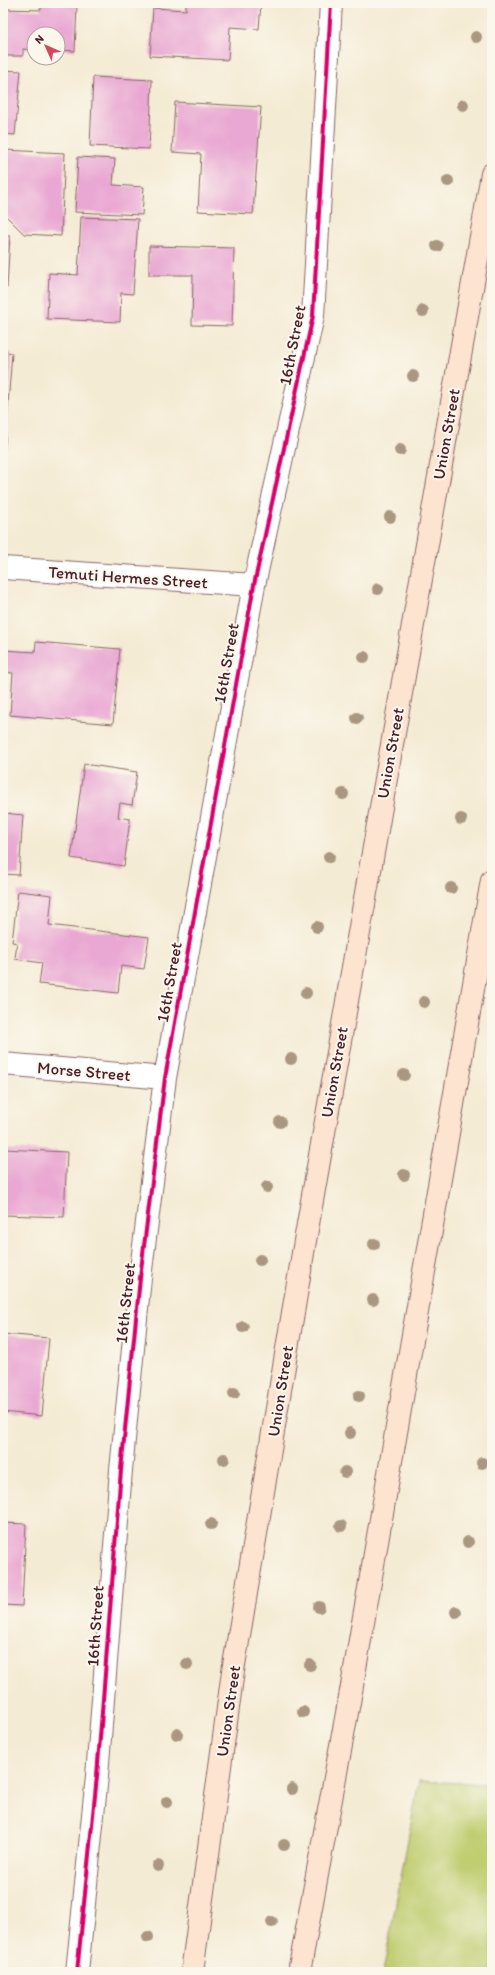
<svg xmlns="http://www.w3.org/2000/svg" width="495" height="1975" font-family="Itim,sans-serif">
<rect width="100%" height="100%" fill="#fbf7ec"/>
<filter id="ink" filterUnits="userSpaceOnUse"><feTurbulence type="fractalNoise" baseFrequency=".025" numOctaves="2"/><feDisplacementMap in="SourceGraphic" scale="8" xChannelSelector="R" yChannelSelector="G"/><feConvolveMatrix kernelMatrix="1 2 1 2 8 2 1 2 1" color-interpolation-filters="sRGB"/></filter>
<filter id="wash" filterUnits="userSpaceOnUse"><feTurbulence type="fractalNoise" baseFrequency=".012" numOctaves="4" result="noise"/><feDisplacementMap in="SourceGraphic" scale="16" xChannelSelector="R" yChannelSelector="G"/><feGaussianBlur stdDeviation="0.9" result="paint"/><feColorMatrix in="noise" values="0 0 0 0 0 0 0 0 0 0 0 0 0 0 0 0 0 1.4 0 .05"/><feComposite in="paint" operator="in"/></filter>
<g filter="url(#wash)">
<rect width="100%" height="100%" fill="#f4ebd4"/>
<path fill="#c0cd6f" stroke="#85764d" d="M419,1781L492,1784V1972H383Z"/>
<g id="blocks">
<path fill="#e9a7d3" d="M41,3L77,4L75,51L58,50V34H34V50L23,49V56H3V9L41,10Z
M186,3H261L259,29L230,27L228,60L150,56L153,8L186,10Z
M3,70L21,71L15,135L3,134Z
M93,77L152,80L149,149L90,146Z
M175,102L261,107L253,214L198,211L201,154L172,152Z
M3,150L65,153L61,236L24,234L4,214L6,177H3Z
M78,157L115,159L113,185L144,187L142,215L75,212Z
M81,217L138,219L133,294L121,293L120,322L47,319L49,273L78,275Z
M3,236H10L7,288H3Z
M149,246L234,248L232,326L192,325L193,275H149Z
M3,352L12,353L4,457H3Z
M36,642L120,649L113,724L10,715L13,673L3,672V650L35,652Z
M84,764L137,772L132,805L120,803L118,817L130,819L124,866L71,858Z
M3,813L23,815L19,875L3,874Z
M18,891L52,895L49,925L149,937L144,969L121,966L118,993L39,984L42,963L15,959L17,943L12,942Z
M3,1149L67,1152L64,1217L3,1215Z
M3,1334L49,1338L42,1416L3,1412Z
M3,1523L26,1524L22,1606L3,1605Z"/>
</g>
</g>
<g filter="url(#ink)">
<use href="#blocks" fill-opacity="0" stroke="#866666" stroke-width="1"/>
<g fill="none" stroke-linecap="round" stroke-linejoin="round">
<defs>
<path id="minor" d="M3,568L254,585
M3,1064L165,1078
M77,1972L97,1776L121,1470L140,1278L165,1078L254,585L313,316L331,3"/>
<path id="secondary" d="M192,1972L233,1671L305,1241L492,174
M299,1972L352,1686L492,880"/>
</defs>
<use href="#minor" stroke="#866666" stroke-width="24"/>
<use href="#secondary" stroke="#866666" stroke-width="24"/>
<use href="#minor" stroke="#fff" stroke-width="22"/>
<use href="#secondary" stroke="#fde4d1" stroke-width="22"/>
<defs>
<path id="cycleway" d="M77,1972L97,1776L121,1470L140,1278L165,1078L254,585L313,316L331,3"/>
</defs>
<use href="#cycleway" stroke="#fbf7ec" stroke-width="6"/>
<use href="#cycleway" stroke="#d6006c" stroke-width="4"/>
</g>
<g fill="#aa9782">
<circle cx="476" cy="37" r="6"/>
<circle cx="463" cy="105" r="6"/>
<circle cx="448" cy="181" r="6"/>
<circle cx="437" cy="246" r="6"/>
<circle cx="423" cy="311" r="6"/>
<circle cx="413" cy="376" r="6"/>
<circle cx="400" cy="450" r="6"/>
<circle cx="390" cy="517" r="6"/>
<circle cx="378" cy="589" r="6"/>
<circle cx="364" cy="657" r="6"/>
<circle cx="357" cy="718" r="6"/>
<circle cx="343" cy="794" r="6"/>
<circle cx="461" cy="819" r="6"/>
<circle cx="329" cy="857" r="6"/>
<circle cx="451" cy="888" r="6"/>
<circle cx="317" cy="927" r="6"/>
<circle cx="306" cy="993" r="6"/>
<circle cx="424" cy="1002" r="6"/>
<circle cx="291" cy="1059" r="6"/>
<circle cx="404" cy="1075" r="6"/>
<circle cx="280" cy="1122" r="6"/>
<circle cx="404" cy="1175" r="6"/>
<circle cx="267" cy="1187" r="6"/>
<circle cx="374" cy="1244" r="6"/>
<circle cx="260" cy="1260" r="6"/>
<circle cx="373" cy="1300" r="6"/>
<circle cx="243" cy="1327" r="6"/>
<circle cx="234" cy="1393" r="6"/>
<circle cx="359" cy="1396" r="6"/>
<circle cx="350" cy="1433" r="6"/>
<circle cx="224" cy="1459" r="6"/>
<circle cx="482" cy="1463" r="6"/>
<circle cx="345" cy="1472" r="6"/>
<circle cx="211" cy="1524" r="6"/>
<circle cx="341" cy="1526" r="6"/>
<circle cx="468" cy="1542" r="6"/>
<circle cx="319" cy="1607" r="6"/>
<circle cx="456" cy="1612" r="6"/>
<circle cx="187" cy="1664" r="6"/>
<circle cx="310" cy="1665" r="6"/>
<circle cx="303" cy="1712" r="6"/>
<circle cx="177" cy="1734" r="6"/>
<circle cx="292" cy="1789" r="6"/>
<circle cx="167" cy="1802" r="6"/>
<circle cx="284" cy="1845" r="6"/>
<circle cx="158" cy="1866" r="6"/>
<circle cx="272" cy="1922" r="6"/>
<circle cx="148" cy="1937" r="6"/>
</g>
</g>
<g text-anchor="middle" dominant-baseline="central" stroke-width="4" stroke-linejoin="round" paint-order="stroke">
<g font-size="17" fill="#4a1f2b" stroke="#fbf7ec">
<text transform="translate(292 345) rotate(-79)">16th Street</text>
<text transform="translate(446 434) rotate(-80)">Union Street</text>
<text transform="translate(128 577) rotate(4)">Temuti Hermes Street</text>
<text transform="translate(226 663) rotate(-80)">16th Street</text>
<text transform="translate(390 753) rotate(-80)">Union Street</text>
<text transform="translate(169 982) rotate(-80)">16th Street</text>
<text transform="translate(84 1071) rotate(5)">Morse Street</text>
<text transform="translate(334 1072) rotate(-80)">Union Street</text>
<text transform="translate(125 1303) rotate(-84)">16th Street</text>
<text transform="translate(280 1391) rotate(-81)">Union Street</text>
<text transform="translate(95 1626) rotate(-86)">16th Street</text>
<text transform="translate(228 1711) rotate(-82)">Union Street</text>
</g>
</g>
<rect width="495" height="1975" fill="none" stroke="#fbf7ec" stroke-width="16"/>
<g transform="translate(46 46) rotate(315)"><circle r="19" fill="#fbf7ec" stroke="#b4a19f"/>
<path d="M0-3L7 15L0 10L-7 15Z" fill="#d1495b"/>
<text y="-6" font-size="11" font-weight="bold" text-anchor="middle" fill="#4a1f2b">N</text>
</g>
</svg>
